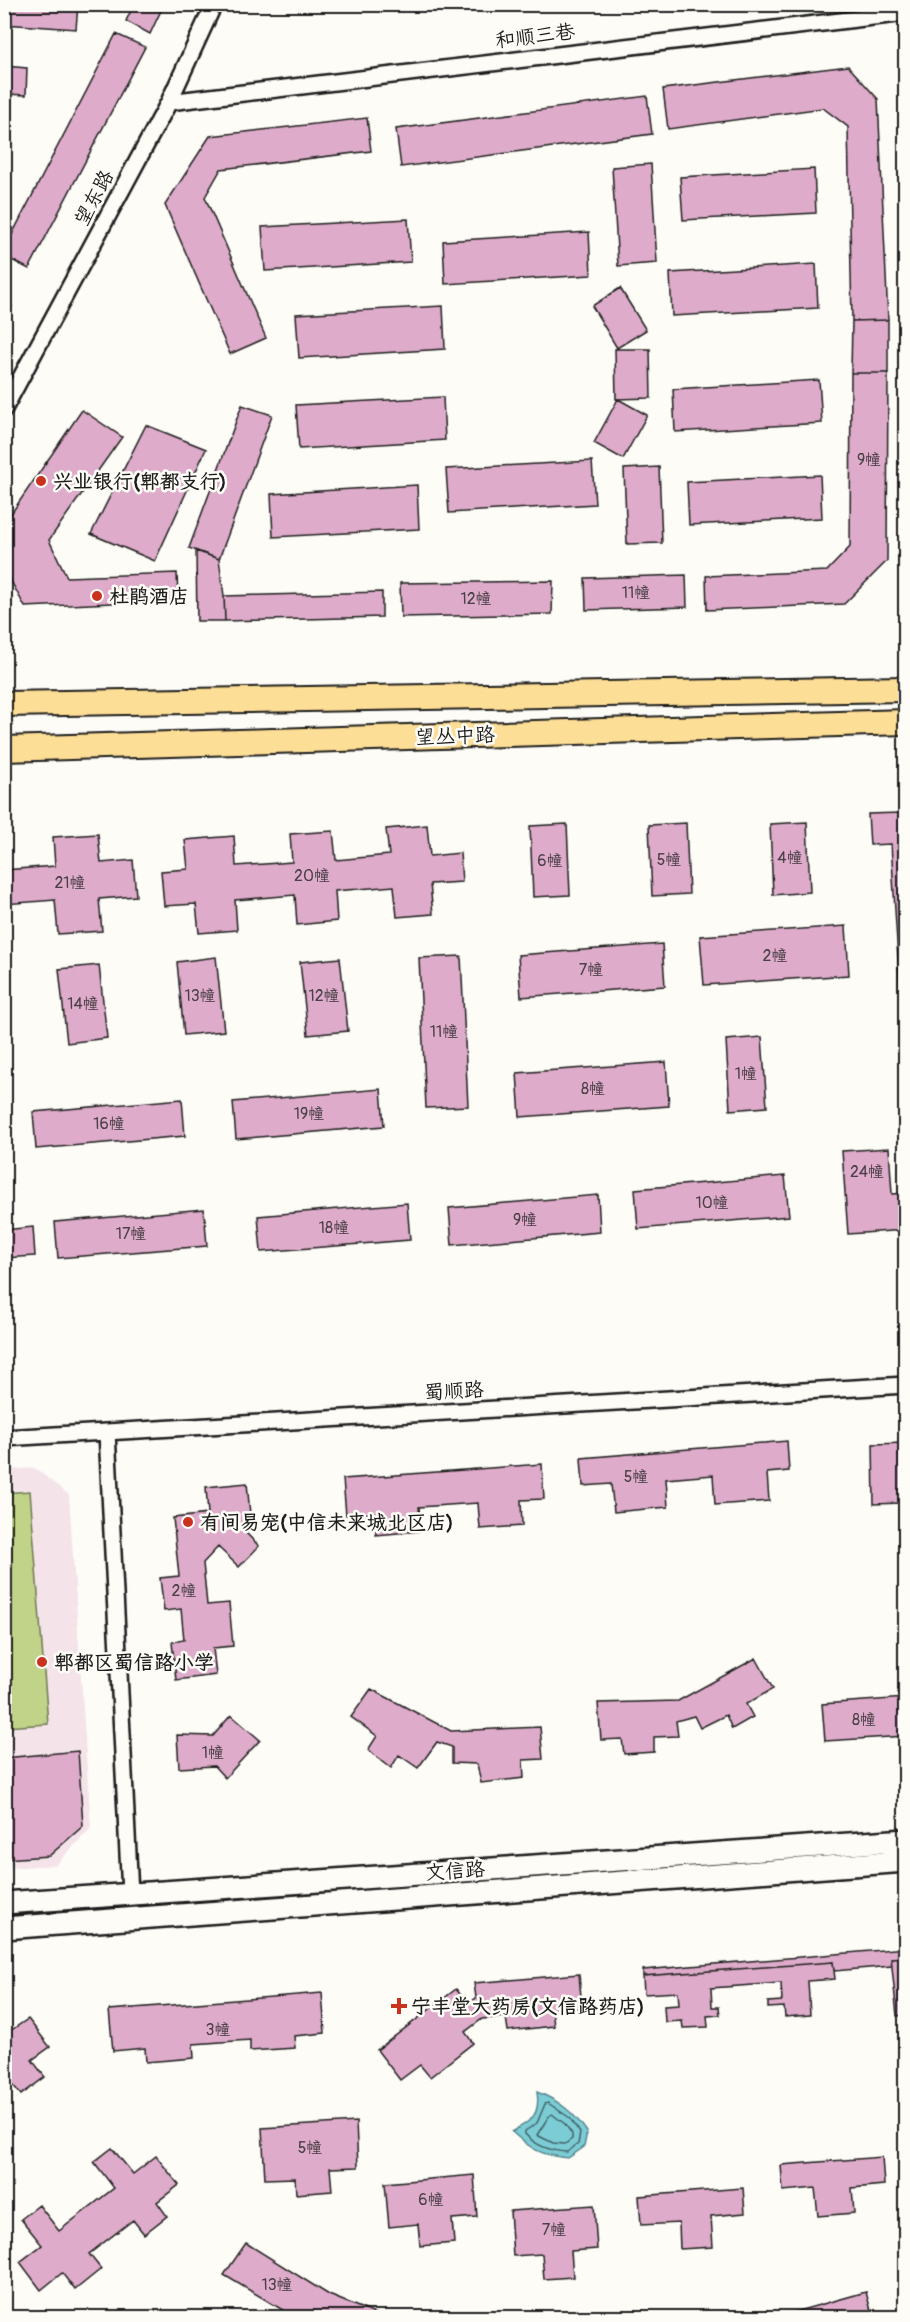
<svg xmlns="http://www.w3.org/2000/svg" width="910" height="2322" font-family="Pangolin,'LXGW WenKai TC',sans-serif">
<rect width="100%" height="100%" fill="#fdfcf7"/>
<filter id="ink" filterUnits="userSpaceOnUse"><feTurbulence type="fractalNoise" baseFrequency=".0167" numOctaves="2"/><feDisplacementMap in="SourceGraphic" scale="12" xChannelSelector="R" yChannelSelector="G"/><feConvolveMatrix kernelMatrix="1 2 1 2 8 2 1 2 1" color-interpolation-filters="sRGB"/></filter>
<g filter="url(#ink)">
<path fill="#f4e4ea" d="M35,1468L69,1495L91,1828L56,1865L5,1868V1470Z"/>
<path fill="#c1d388" stroke="#6e7852" stroke-width="1.5" d="M30,1491L48,1724L5,1727V1493Z"/>
<path fill="#7cccd6" stroke="#56868c" stroke-width="1.5" d="M537,2092C560,2101 574,2113 587,2132L584,2147L568,2158C541,2155 532,2150 512,2132C530,2121 541,2116 537,2092Z"/>
<g fill="none" stroke-linecap="round" stroke-linejoin="round">
<path stroke="#426266" stroke-width="1.5" d="M548,2103L570,2118L580,2133L578,2144L567,2152C550,2151 536,2146 525,2134V2131L537,2123L545,2104Z
M552,2114L565,2124L572,2134V2139L565,2144L553,2143L537,2135L549,2116Z"/>
</g>
<path fill="#deacca" stroke="#1c1c1c" stroke-width="1.5" d="M4,4H78L76,29L4,24Z
M134,4H164L150,34L126,21Z
M116,34L145,47L29,269L4,256V250Z
M4,66L27,68L26,95L4,94Z
M848,66L878,99L888,320L852,321L848,127L823,108L668,129L663,89Z
M647,96L652,134L401,167L396,129Z
M367,118L371,151L221,169L205,197L266,338L230,354L165,205L210,136Z
M651,164L657,263L618,266L612,167Z
M814,169L816,213L683,220L680,177Z
M408,219L411,262L265,271L262,227Z
M589,232L591,275L445,284L443,241Z
M816,264L818,308L672,316L670,273Z
M620,288L646,330L617,348L592,306Z
M4,303L12,306L4,320Z
M443,306L445,349L299,358L296,314Z
M888,320V373H851L852,321Z
M615,349H650L651,398L616,399Z
M851,373H888L887,561L844,604L707,610L706,576L827,571L850,547Z
M819,380L822,423L675,432L673,389Z
M443,397L445,440L299,449L296,405Z
M618,399L647,415L623,459L594,443Z
M242,405L272,415L219,559L189,548Z
M82,410L122,437L49,540L67,577L177,573L178,600L25,607L4,568V524Z
M146,425L206,449L155,561L91,534Z
M592,461L595,504L449,513L446,469Z
M659,467L662,543L627,544L624,469Z
M820,475L822,518L689,525L687,482Z
M417,485L419,529L273,537L271,494Z
M196,551L219,559L224,596L225,621H197Z
M686,575L687,607L586,610L585,578Z
M553,581L552,614L401,617L400,583Z
M382,592V617L225,621L224,596Z
M901,813L906,817V992H900L891,844L870,845L868,814Z
M807,822L810,892L773,895L770,824Z
M686,823L689,894L652,896L649,825Z
M567,824L570,895L533,897L530,826Z
M427,825L430,856L460,853L462,882L430,884L433,914L397,917L394,886L335,891L337,921L297,925L295,895L235,900L237,930L199,933L196,904L164,906L161,871L188,869L185,840L234,836L236,866L292,862L290,834L333,831L336,860L389,855L386,829Z
M98,834L101,863L133,860L136,896L99,899L102,931L58,934L55,900L4,904V870L55,866L53,837Z
M846,926L849,975L704,985L700,936Z
M662,944L665,986L521,997L518,955Z
M461,956L468,1106L426,1108L419,958Z
M216,957L224,1031L184,1035L177,962Z
M340,958L348,1031L308,1035L300,962Z
M99,965L107,1038L67,1043L59,969Z
M762,1037L767,1107L730,1110L726,1040Z
M666,1062L669,1106L520,1117L517,1073Z
M381,1089L384,1126L236,1139L233,1102Z
M182,1099L185,1136L36,1149L33,1112Z
M889,1148L892,1194L906,1193V1230L848,1234L842,1151Z
M785,1176L789,1216L638,1229L635,1189Z
M598,1195L600,1232L452,1245L449,1208Z
M407,1203L410,1240L261,1252L258,1216Z
M204,1209L207,1246L58,1258L55,1222Z
M33,1227L35,1256L4,1258V1230Z
M787,1441L789,1471L767,1473L769,1501L715,1505L713,1475L666,1479L668,1507L614,1512L611,1484L583,1486L581,1458Z
M906,1443V1539H903L902,1503L874,1504L873,1444Z
M542,1464L544,1499L521,1500L522,1526L480,1529L478,1503L419,1507L421,1531L376,1535L375,1513L346,1515L343,1479Z
M247,1483L250,1514L239,1526L259,1546L239,1567L218,1547L203,1563L207,1605L229,1603L233,1646L213,1648L216,1675L176,1680L172,1642L184,1640L181,1609L164,1611L160,1578L179,1576L173,1518L208,1514L206,1487Z
M756,1658L773,1689L746,1704L753,1717L732,1729L726,1715L700,1728L694,1716L676,1721L678,1736L654,1737V1752L624,1754L622,1739L601,1740L598,1703L678,1701Z
M371,1689L451,1731L540,1727L543,1759L523,1760L524,1778L481,1783L477,1764L452,1763V1747L437,1742L418,1768L399,1755L391,1768L368,1750L377,1736L351,1717Z
M906,1698V1736L825,1741L822,1704Z
M231,1715L260,1740L225,1778L214,1766L179,1768L177,1735L213,1736Z
M78,1751L83,1826L49,1856L4,1859V1758Z
M906,1948V1957L891,1958L892,1966L834,1971L833,1962L643,1976V1970Z
M906,1957V2015L897,2016L891,1958Z
M833,1962L835,1979L808,1981L810,2015L785,2017L784,2007L768,2008V2002L782,2001L781,1983L711,1988L712,2007H719L720,2015L707,2016L708,2027L683,2028L682,2021L665,2022L664,2006L679,2005L678,1992L644,1994L643,1976Z
M579,1974L582,2008L552,2010L554,2026L508,2031L506,2017L482,2019L465,2032L473,2043L430,2077L420,2065L400,2080L377,2050L456,1989L468,2004L476,1998L474,1983Z
M322,1993L325,2033L294,2036L295,2048L250,2051V2040L193,2044L194,2058L146,2062L145,2048L113,2051L109,2010Z
M28,2019L50,2047L32,2060L45,2077L21,2095L10,2081L4,2086V2035Z
M356,2122L358,2167L330,2168L332,2191L296,2194L295,2178L265,2179L262,2128Z
M112,2148L133,2174L156,2156L179,2185L157,2202L167,2216L144,2234L133,2220L89,2254L101,2269L75,2290L62,2273L41,2290L20,2262L42,2245L21,2219L39,2205L59,2231L114,2188L94,2162Z
M882,2157L884,2185L852,2188L854,2213L818,2216L815,2188L783,2191L781,2165Z
M474,2175L477,2217L452,2219L454,2243L420,2246L418,2224L389,2227L385,2183Z
M743,2188L745,2213L711,2216L713,2247L680,2249L679,2223L641,2225L639,2196Z
M594,2205L597,2249L571,2251L573,2277L544,2279L542,2254L513,2256L510,2211Z
M246,2243L329,2295L385,2318H296L224,2275Z
M866,2292L873,2318H788L787,2314Z"/>
<g fill="none" stroke-linecap="round" stroke-linejoin="round">
<defs>
<path id="street" d="M169,102L906,13
M4,409L169,102L214,4
M107,1432L130,1894
M4,1438L906,1385"/>
<path id="secondary" d="M4,1903L906,1840
M4,1928L906,1861"/>
<path id="primary" d="M4,704L906,689
M4,749L906,722"/>
</defs>
<use href="#street" stroke="#1c1c1c" stroke-width="20"/>
<use href="#secondary" stroke="#1c1c1c" stroke-width="26"/>
<use href="#primary" stroke="#1c1c1c" stroke-width="28"/>
<use href="#street" stroke="#fdfcf7" stroke-width="15"/>
<use href="#secondary" stroke="#fdfcf7" stroke-width="21"/>
<use href="#primary" stroke="#fdde96" stroke-width="24"/>
</g>
</g>
<g fill="#c8321e" stroke="#fdfcf7" stroke-width="2">
<circle cx="41" cy="481" r="6"/>
<circle cx="97" cy="596" r="6"/>
<circle cx="188" cy="1522" r="6"/>
<circle cx="42" cy="1662" r="6"/>
<path d="M396 1997h6v6h6v6h-6v6h-6v-6h-6v-6h6z"/>
</g>
<g text-anchor="middle" dominant-baseline="central" stroke-width="5" stroke-linejoin="round" paint-order="stroke">
<g font-size="16" fill="#4c4048">
<text x="869" y="460">9幢</text>
<text x="636" y="593">11幢</text>
<text x="476" y="599">12幢</text>
<text x="790" y="858">4幢</text>
<text x="669" y="860">5幢</text>
<text x="550" y="861">6幢</text>
<text x="312" y="876">20幢</text>
<text x="70" y="883">21幢</text>
<text x="775" y="956">2幢</text>
<text x="591" y="970">7幢</text>
<text x="200" y="996">13幢</text>
<text x="324" y="996">12幢</text>
<text x="83" y="1004">14幢</text>
<text x="444" y="1032">11幢</text>
<text x="746" y="1074">1幢</text>
<text x="593" y="1089">8幢</text>
<text x="309" y="1114">19幢</text>
<text x="109" y="1124">16幢</text>
<text x="867" y="1172">24幢</text>
<text x="712" y="1203">10幢</text>
<text x="525" y="1220">9幢</text>
<text x="334" y="1228">18幢</text>
<text x="131" y="1234">17幢</text>
<text x="636" y="1477">5幢</text>
<text x="184" y="1591">2幢</text>
<text x="864" y="1720">8幢</text>
<text x="213" y="1753">1幢</text>
<text x="218" y="2030">3幢</text>
<text x="310" y="2148">5幢</text>
<text x="431" y="2200">6幢</text>
<text x="554" y="2230">7幢</text>
<text x="277" y="2285">13幢</text>
</g>
<g font-size="20" fill="#1c1c1c" stroke="#fdfcf7">
<text transform="translate(535 36) rotate(-7)">和顺三巷</text>
<text transform="translate(94 198) rotate(-62)">望东路</text>
<text transform="translate(455 736) rotate(-2)">望丛中路</text>
<text transform="translate(454 1391) rotate(-3)">蜀顺路</text>
<text transform="translate(455 1871) rotate(-4)">文信路</text>
</g>
<g font-size="20" font-weight="bold" fill="#1c1c1c" stroke="#fdfcf7" text-anchor="start">
<text x="53" y="481">兴业银行(郫都支行)</text>
<text x="109" y="596">杜鹃酒店</text>
<text x="200" y="1522">有间易宠(中信未来城北区店)</text>
<text x="54" y="1662">郫都区蜀信路小学</text>
<text x="411" y="2006">宁丰堂大药房(文信路药店)</text>
</g>
</g>
<rect width="910" height="2322" fill="none" stroke="#fdfcf7" stroke-width="24"/>
<rect x="12" y="12" width="886" height="2298" fill="none" stroke="#1c1c1c" stroke-width="2" filter="url(#ink)"/>
</svg>
